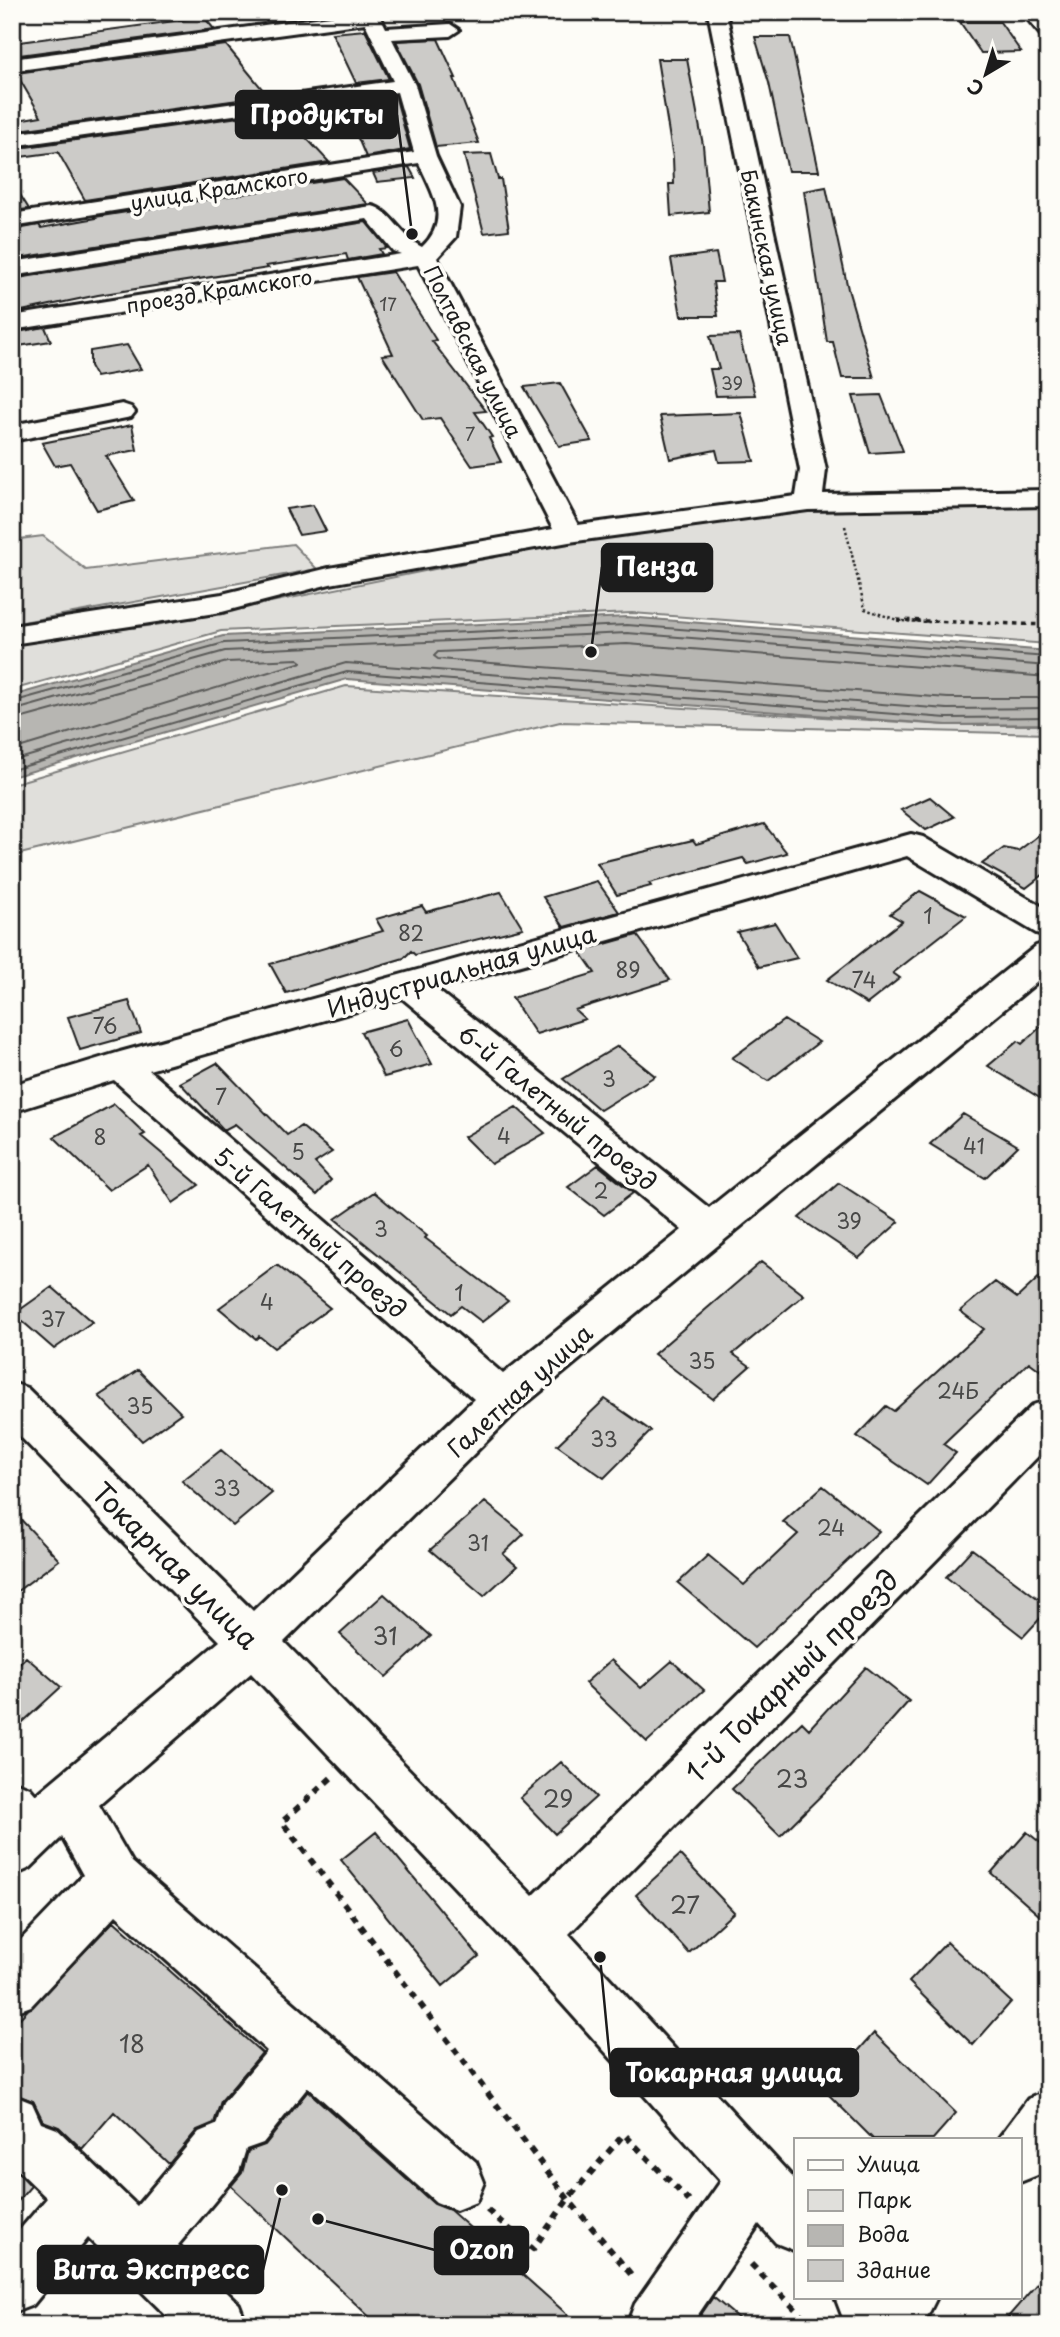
<svg xmlns="http://www.w3.org/2000/svg" width="1060" height="2337" font-family="'Playpen Sans',sans-serif">
<rect width="100%" height="100%" fill="#fdfcf7"/>
<filter id="ink" filterUnits="userSpaceOnUse"><feTurbulence type="fractalNoise" baseFrequency=".0143" numOctaves="2"/><feDisplacementMap in="SourceGraphic" scale="14" xChannelSelector="R" yChannelSelector="G"/><feConvolveMatrix kernelMatrix="1 2 1 2 8 2 1 2 1" color-interpolation-filters="sRGB"/></filter>
<g filter="url(#ink)">
<path fill="#e0dfdb" stroke="#7e7e7c" stroke-width="2" d="M854,506H1048V644L632,613L221,631L12,690V641L156,625L609,534Z
M43,536L86,570L293,544L317,569L12,624V540Z
M346,686L946,725H1048V734L560,722L12,856V784Z"/>
<path fill="#b7b6b2" stroke="#797876" stroke-width="2" d="M627,617L1048,651V724L947,725L347,679L12,777V696L223,636Z"/>
<g fill="none" stroke-linecap="round" stroke-linejoin="round">
<path stroke="#5a5a58" stroke-width="2" d="M1048,677L627,644L438,652L434,656L438,659L948,698H1048
M12,702L224,643L627,625L1048,657
M12,711L225,651L627,633L1048,666
M12,721L227,662L298,659L302,662L12,750
M12,761L346,663L947,709L1048,708
M12,770L347,672L947,718L1048,717"/>
</g>
<path fill="#cccbc8" stroke="#1c1c1c" stroke-width="2" d="M204,17L214,29L12,56V43Z
M960,22H1000L1021,52L981,53Z
M365,30L389,79L356,83L332,33Z
M755,37H790L819,171H788L769,83Z
M438,39L456,78H454L479,143L436,147L418,84L396,41Z
M226,45L268,96L12,131V121L41,116L16,73Z
M657,59H687L703,145L709,212L671,216L669,184H674L673,158Z
M395,95L410,149L366,157L351,122L364,121L355,100Z
M281,111L329,162L85,200L58,152L12,158V149Z
M491,154L498,179H501L509,230L484,233L464,155Z
M409,167L415,178L377,182L373,173Z
M343,178L368,204L12,259V230L39,225L41,228L96,218L95,217Z
M12,182L29,209L12,211Z
M826,187L848,289L874,378H842L833,342H827L804,191Z
M366,222L387,248L379,249L382,254L348,260L346,254L266,266L268,268L98,295L12,313V279Z
M716,253L722,282H713L718,316H681L671,259Z
M393,272L436,340L432,341L486,411L475,412L492,437L489,438L501,462L472,466L440,418L423,420L382,355L393,354L357,277Z
M45,327L51,341L12,347V333Z
M739,335L755,395L716,396L710,369H719L710,336Z
M127,345L141,369L96,377L90,366V351Z
M560,383L592,441L559,446L524,387Z
M881,395L903,451L870,453L853,396Z
M741,413L754,461L719,462L716,450L670,459L660,416Z
M132,425L137,450L106,456L134,501L97,510L70,463L55,466L42,443Z
M313,505L326,531L299,535L286,509Z
M930,797L954,817L926,830L901,810Z
M764,824L787,853L748,864L743,858L649,883L651,886L617,895L597,863L693,840L696,844Z
M1048,828V871L1026,888L982,864L1004,848L1018,851Z
M597,881L619,912L564,927L543,897Z
M920,891L966,916L893,973L900,978L867,1004L827,980L902,921L890,914Z
M501,892L523,928L415,955L411,951L404,958L286,993L270,964L383,931L376,919L422,906L426,912Z
M775,923L797,958L759,967L737,932Z
M637,935L670,980L575,1010L585,1019L536,1034L512,998L595,973L580,951Z
M129,1001L141,1033L80,1050L68,1017Z
M408,1019L432,1064L384,1077L361,1032Z
M784,1020L819,1042L768,1081L732,1058Z
M1048,1020V1103L988,1066L1018,1041L1022,1044Z
M618,1046L655,1076L600,1110L563,1079Z
M217,1063L287,1135L301,1126L332,1152L315,1163L331,1180L317,1195L235,1124L224,1130L180,1083Z
M114,1104L145,1134L141,1136L199,1185L173,1203L148,1165L109,1190L54,1137Z
M516,1107L545,1133L491,1164L464,1137Z
M963,1114L1018,1146L985,1178L930,1144Z
M598,1165L633,1193L604,1215L568,1187Z
M839,1183L899,1222L859,1258L799,1218Z
M374,1192L427,1236L425,1238L508,1301L482,1322L461,1306L451,1314L335,1219Z
M761,1262L804,1295L733,1354L750,1366L713,1399L654,1354Z
M277,1265L330,1308L274,1348L259,1336L256,1339L219,1308Z
M1048,1269V1376L1029,1362L943,1444L956,1453L927,1485L857,1436L886,1406L894,1411L984,1329L960,1311L995,1282L1017,1298Z
M52,1287L92,1322L54,1349L14,1314Z
M138,1370L181,1413L142,1441L99,1396Z
M605,1399L651,1431L604,1478L557,1445Z
M221,1450L272,1493L233,1526L182,1481Z
M823,1486L879,1531L754,1648L678,1583L708,1555L744,1585L798,1534L783,1522Z
M485,1502L524,1534L503,1554L517,1566L484,1596L430,1550Z
M12,1510L59,1560L12,1595Z
M972,1549L1048,1606V1610L1023,1637L946,1577Z
M384,1594L431,1636L386,1677L340,1634Z
M26,1657L61,1687L12,1732V1670Z
M611,1660L641,1688L672,1661L704,1690L647,1742L585,1683Z
M866,1667L909,1701L849,1768L780,1836L732,1789L802,1722L809,1729Z
M561,1762L596,1797L555,1834L520,1798Z
M376,1832L479,1956L443,1986L341,1860Z
M1027,1832L1048,1849V1923L991,1873Z
M680,1855L734,1912L689,1953L636,1895Z
M114,1921L262,2053L221,2101L214,2123L197,2130L169,2164L114,2112L82,2149L59,2127L43,2121L33,2101L12,2093V2026Z
M947,1942L1011,2002L973,2045L909,1982Z
M874,2033L956,2113L933,2139H873L824,2090Z
M308,2091L434,2204L450,2210L579,2325H378L231,2186L242,2173L248,2151L265,2145Z
M12,2164L31,2186L12,2208Z
M1048,2271V2325H1001Z
M713,2297L746,2325H694Z"/>
<g fill="none" stroke-linecap="round" stroke-linejoin="round">
<defs>
<path id="minor" d="M360,12H378L386,28L450,24L459,30L450,36L392,39L415,85L436,156L460,207L456,237L437,258L578,525L796,496L800,470L708,12H726L826,470L823,494L1048,490V506L808,510L569,542L330,584L222,612L12,644V626L222,594L329,568L553,529L418,265L12,330V316L401,254L393,251L367,219L12,276V262L372,206C391,210 402,238 422,247C451,219 433,195 419,163L12,227V214L414,152L397,92L12,146V134L393,81L365,23L12,71V59Z
M1022,12H1041L1048,20V36L1041,35Z
M122,404L131,407L135,412L131,417L12,441V425Z
M911,834L923,837L1048,910V936L1036,933L907,856L436,989L709,1208L1036,946L1048,942V973L517,1411L284,1642L533,1896L1033,1405L1048,1400V1446L569,1934L796,2181V2251L776,2243L759,2224L691,2325H627L635,2304L721,2181L515,1951L251,1673L99,1805L132,1862L476,2162L484,2182L476,2202L456,2210L436,2202L308,2087L263,2143L246,2149L239,2172L178,2245L239,2304L247,2325H176L88,2238L33,2305L12,2313V2239L47,2198L17,2169L12,2157V2095L32,2103L41,2123L57,2129L137,2206L199,2132L216,2125L223,2103L267,2051L116,1915L31,2006L12,2013V1949L83,1875L62,1837L30,1868L12,1876V1781L30,1788L36,1795L220,1641L12,1428V1383L27,1388L253,1611L474,1399L114,1080L12,1112V1085L120,1052ZM402,998L682,1230L503,1374L149,1070Z
M1048,2091V2164L1040,2174L1020,2182V2139H998L1028,2099Z
M835,2297H937L923,2325H850L843,2318Z"/>
</defs>
<use href="#minor" stroke="#1c1c1c" stroke-width="6"/>
<path stroke="#1c1c1c" stroke-width="2.5" stroke-dasharray="2.5 2.5" stroke-linecap="butt" d="M845,526L865,609L900,621L930,622"/>
<path stroke="#1c1c1c" stroke-width="3.5" stroke-dasharray="4.5 4.5" stroke-linecap="butt" d="M897,620L1048,625"/>
<path stroke="#1c1c1c" stroke-width="6" stroke-dasharray="7 7" stroke-linecap="butt" d="M331,1778L282,1822L568,2199L634,2278
M487,2210L533,2249L568,2199L624,2134L689,2201
M751,2264L811,2325"/>
<use href="#minor" fill="#fdfcf7" fill-rule="evenodd"/>
</g>
</g>
<g text-anchor="middle" dominant-baseline="central" stroke-width="7" stroke-linejoin="round" paint-order="stroke">
<g font-size="18" fill="#484847">
<text x="388" y="303">17</text>
<text x="732" y="382">39</text>
<text x="470" y="433">7</text>
</g>
<g font-size="21" fill="#1c1c1c" stroke="#fdfcf7">
<text transform="translate(219 188) rotate(-9)">улица Крамского</text>
<text transform="translate(768 257) rotate(78)">Бакинская улица</text>
<text transform="translate(219 290) rotate(-9)">проезд Крамского</text>
<text transform="translate(474 351) rotate(63)">Полтавская улица</text>
</g>
<g font-size="21" fill="#484847">
<text x="928" y="915">1</text>
<text x="411" y="932">82</text>
<text x="628" y="969">89</text>
<text x="864" y="979">74</text>
<text x="105" y="1025">76</text>
<text x="396" y="1048">6</text>
<text x="609" y="1078">3</text>
<text x="221" y="1096">7</text>
<text x="504" y="1135">4</text>
<text x="100" y="1136">8</text>
<text x="974" y="1145">41</text>
<text x="298" y="1151">5</text>
<text x="601" y="1190">2</text>
<text x="849" y="1220">39</text>
<text x="381" y="1228">3</text>
<text x="459" y="1292">1</text>
<text x="267" y="1301">4</text>
<text x="53" y="1318">37</text>
<text x="702" y="1360">35</text>
<text x="958" y="1390">24Б</text>
<text x="140" y="1405">35</text>
<text x="604" y="1438">33</text>
<text x="227" y="1487">33</text>
<text x="831" y="1527">24</text>
<text x="478" y="1542">31</text>
</g>
<g font-size="24" fill="#1c1c1c" stroke="#fdfcf7">
<text transform="translate(461 970) rotate(-16)">Индустриальная улица</text>
<text transform="translate(558 1107) rotate(39)">6-й Галетный проезд</text>
<text transform="translate(311 1232) rotate(41)">5-й Галетный проезд</text>
<text transform="translate(519 1390) rotate(-42)">Галетная улица</text>
</g>
<g font-size="24" fill="#484847">
<text x="385" y="1635">31</text>
<text x="792" y="1778">23</text>
<text x="558" y="1798">29</text>
<text x="685" y="1904">27</text>
<text x="132" y="2043">18</text>
</g>
<g font-size="28" fill="#1c1c1c" stroke="#fdfcf7">
<text transform="translate(176 1565) rotate(45)">Токарная улица</text>
<text transform="translate(791 1675) rotate(-45)">1-й Токарный проезд</text>
</g>
</g>
<path fill="none" stroke="#1c1c1c" stroke-width="2.5" d="M412 234L397 115M591 652L602 567M600 1957L611 2072M318 2219L435 2250M282 2190L263 2270"/>
<g fill="#1c1c1c" stroke="#fdfcf7" stroke-width="2.5">
<circle cx="412" cy="234" r="7"/>
<circle cx="591" cy="652" r="7"/>
<circle cx="600" cy="1957" r="7"/>
<circle cx="318" cy="2219" r="7"/>
<circle cx="282" cy="2190" r="7"/>
</g>
<g fill="#1c1c1c" stroke="#1c1c1c" stroke-width="2.5">
<rect x="236" y="91" width="161" height="47" rx="7"/>
<rect x="602" y="544" width="110" height="47" rx="7"/>
<rect x="611" y="2049" width="247" height="47" rx="7"/>
<rect x="435" y="2227" width="93" height="47" rx="7"/>
<rect x="38" y="2246" width="225" height="47" rx="7"/>
</g>
<g font-size="26" text-anchor="middle" font-weight="bold" fill="#fff">
<text x="317" y="124">Продукты</text>
<text x="657" y="576">Пенза</text>
<text x="734" y="2082">Токарная улица</text>
<text x="482" y="2259">Ozon</text>
<text x="151" y="2279">Вита Экспресс</text>
</g>
<rect width="1060" height="2337" fill="none" stroke="#fdfcf7" stroke-width="42"/>
<rect x="21" y="21" width="1018" height="2295" fill="none" stroke="#1c1c1c" stroke-width="2.5" filter="url(#ink)"/>
<rect x="794" y="2138" width="228" height="161" fill="#fdfcf7" stroke="#a3a29f" stroke-width="2"/>
<rect x="808" y="2160" width="35" height="10" fill="#fdfcf7" stroke="#a3a29f" stroke-width="2"/>
<text x="857" y="2172" font-size="21" fill="#1c1c1c">Улица</text>
<rect x="808" y="2190" width="35" height="21" fill="#e0dfdb" stroke="#a3a29f" stroke-width="2"/>
<text x="857" y="2208" font-size="21" fill="#1c1c1c">Парк</text>
<rect x="808" y="2225" width="35" height="21" fill="#b7b6b2" stroke="#a3a29f" stroke-width="2"/>
<text x="857" y="2242" font-size="21" fill="#1c1c1c">Вода</text>
<rect x="808" y="2260" width="35" height="21" fill="#cccbc8" stroke="#a3a29f" stroke-width="2"/>
<text x="857" y="2278" font-size="21" fill="#1c1c1c">Здание</text>
<g transform="translate(986 74) rotate(218)" stroke="#fdfcf7" stroke-width="5" paint-order="stroke">
<path d="M0-5L12 26L0 18L-12 26Z" fill="#1c1c1c"/>
<text y="-10" font-size="19" font-weight="bold" text-anchor="middle" fill="#1c1c1c">С</text>
</g>
</svg>
